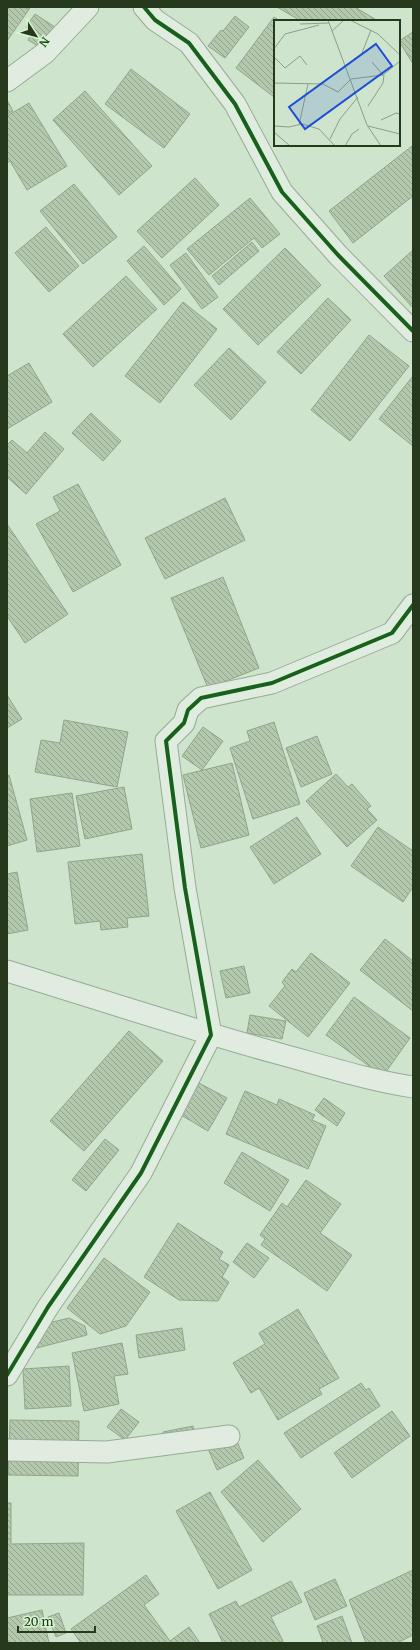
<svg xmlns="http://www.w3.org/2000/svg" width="420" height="1650" font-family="Merriweather,serif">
<defs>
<pattern id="building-back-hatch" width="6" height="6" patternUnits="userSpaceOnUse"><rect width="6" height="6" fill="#b4c8ad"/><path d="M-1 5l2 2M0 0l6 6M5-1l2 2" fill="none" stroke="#92a38c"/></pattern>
</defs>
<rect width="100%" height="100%" fill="#cee4cc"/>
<path fill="url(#building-back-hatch)" stroke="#92a58c" d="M7,7L30,8L7,41Z
M277,7H355L378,21H301Z
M35,14L55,27L41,48L28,40L33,31L26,27Z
M235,16L249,27L225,58L208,46L221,30L223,31Z
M274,17L280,21H275L274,97L236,68Z
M413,32V64L399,41Z
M131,69L190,114L164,148L105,104Z
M85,91L152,166L119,195L53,120Z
M7,100L13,111L7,114Z
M29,103L67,166L27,190L10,161L7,163V116Z
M412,146L413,196L353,243L329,211Z
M195,178L219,205L162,258L137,231Z
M74,184L117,237L83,264L40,211Z
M250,198L280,234L262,248L254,238L209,275L187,249Z
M46,227L79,266L49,292L15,253Z
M252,242L259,251L219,285L212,276Z
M144,246L181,289L164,305L127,261Z
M285,248L321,285L258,345L223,309Z
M413,250V308L384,276Z
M186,253L218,297L202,309L170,265Z
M126,276L157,309L93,367L63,334Z
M328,298L351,320L301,374L277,352Z
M183,302L217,329L160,403L125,376Z
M369,335L409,366L350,441L311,410Z
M229,348L266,382L231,420L194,385Z
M29,363L52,402L7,429V376Z
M413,376V446L379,419Z
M91,413L121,441L103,461L72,433Z
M45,432L64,449L26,494L7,477V445L12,440L27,453Z
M78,484L121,565L73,592L36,524L60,511L53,497Z
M225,498L245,540L165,579L145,538Z
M7,524L68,614L25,643L7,616Z
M223,577L259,668L208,688L171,598Z
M7,695L22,719L7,728Z
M64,720L128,732L117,787L35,772L41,740L60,743Z
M274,722L300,804L253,819L230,748L250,741L247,731Z
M203,727L223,741L202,770L182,756Z
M317,736L332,774L301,787L286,748Z
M232,763L249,835L201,848L183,775Z
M336,774L348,787L352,784L371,806L367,809L377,820L347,847L306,801Z
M9,775L27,840L7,846V776Z
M124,787L132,829L85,839L76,796Z
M72,793L80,846L37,852L30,799Z
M297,817L321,854L274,884L250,847Z
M378,827L413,851V887L403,902L351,866Z
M142,854L149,916L127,918L128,927L101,930L100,921L75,924L68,862Z
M17,872L28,930L7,934V874Z
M385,939L413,961V1011L360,970Z
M311,953L350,983L308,1037L269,1006L285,986L282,982L292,969L296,972Z
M244,966L250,993L226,998L220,971Z
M354,997L410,1038L383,1076L326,1035Z
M250,1015L286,1021L282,1039L247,1033Z
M129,1031L163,1061L84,1151L50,1121Z
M199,1083L227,1098L208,1131L181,1115Z
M245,1091L277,1105L279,1099L315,1115L312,1120L326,1126L308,1169L226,1134Z
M324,1098L345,1113L337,1126L315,1110Z
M105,1139L119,1150L86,1191L72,1180Z
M242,1152L289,1180L270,1211L224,1183Z
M306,1180L341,1204L320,1233L352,1255L327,1291L261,1245L265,1239L260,1235L282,1203L287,1207Z
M178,1223L223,1252L219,1259L229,1265L222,1277L229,1282L218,1301L179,1300L144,1277Z
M247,1243L269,1258L254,1278L233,1262Z
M104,1258L150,1292L126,1326L100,1334L67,1308Z
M298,1309L339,1378L319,1389L322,1394L278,1420L259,1388L251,1393L233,1363L265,1344L259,1333Z
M69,1318L85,1326L87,1335L33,1349L28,1328Z
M182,1328L185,1350L139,1358L136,1335Z
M122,1343L128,1374L114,1376L119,1404L84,1411L72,1353Z
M69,1366L71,1406L25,1409L23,1369Z
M361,1383L366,1390L369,1388L380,1406L301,1458L284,1433Z
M121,1409L139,1422L125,1440L107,1427Z
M392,1411L410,1436L352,1478L334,1453Z
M10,1420L79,1421L78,1476L8,1475Z
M193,1426L197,1448L167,1454L163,1432Z
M231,1427L244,1458L217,1470L204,1439Z
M258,1460L301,1509L263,1542L221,1492Z
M210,1492L252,1570L218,1589L176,1511Z
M7,1503H11V1544L84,1543L83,1595H7Z
M413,1570V1635L397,1643H366L349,1600Z
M146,1575L159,1594L144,1605L170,1641L189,1627L200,1643H81L71,1629Z
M335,1579L347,1606L315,1620L304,1593Z
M291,1581L302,1602L271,1617L283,1641L278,1643H223L209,1614L236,1601L239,1607Z
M42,1610L49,1643H7V1618Z
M59,1613L66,1633L56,1637L48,1617Z
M342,1616L352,1643H319L323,1642L317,1626Z"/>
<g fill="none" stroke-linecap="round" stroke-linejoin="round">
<defs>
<path id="minor" d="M144,7L155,20L189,43L235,104L282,192L338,255L413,331
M7,81L45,53L88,7
M7,971C98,999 189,1029 280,1054C324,1066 368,1080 413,1087
M7,1375L48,1307L141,1173L211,1035L185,888L166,741L184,723L188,710L201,698L272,683L392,633L413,605
M7,1450L107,1452L229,1436"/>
</defs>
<use href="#minor" stroke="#99aa96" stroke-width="23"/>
<use href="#minor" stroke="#e0ecdf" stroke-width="21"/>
<defs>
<path id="cycleway" d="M144,7L155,20L189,43L235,104L282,192L338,255L413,331
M7,1375L48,1307L141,1173L211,1035L185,888L166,741L184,723L188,710L201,698L272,683L392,633L413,605"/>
</defs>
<use href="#cycleway" stroke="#d5f7d2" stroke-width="6"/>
<use href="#cycleway" stroke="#1b5e20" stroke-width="4"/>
</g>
<g transform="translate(274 20)">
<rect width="126" height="126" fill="#cee4cc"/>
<path fill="none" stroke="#8ba086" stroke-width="1" d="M54,0L93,105L107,126M76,0L104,14L126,35M26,4L55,3M58,11L70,0M0,29L11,14L45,5M88,33L97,10M0,37L11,48L26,36L33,45M98,42L109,55M0,63L49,64L64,72L77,59L109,55L126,41M94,86L109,63L110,55M107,100L122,93L126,94M25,105L34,64M0,106L15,107L28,104L45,109L61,126M94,106L126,114M0,112L16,126M56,119L66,99L84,77M71,126L78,114L85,109"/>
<path fill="#1d4ed8" fill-opacity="0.15" stroke="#1d4ed8" stroke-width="2" d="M102,24L118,46L31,109L15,87Z"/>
<rect width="126" height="126" fill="none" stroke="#26391d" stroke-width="2"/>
</g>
<rect width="420" height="1650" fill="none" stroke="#26391d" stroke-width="16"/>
<g transform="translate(36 36) rotate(126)" stroke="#d5f7d2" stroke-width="3" paint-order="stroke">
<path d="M0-3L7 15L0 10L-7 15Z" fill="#26391d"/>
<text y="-6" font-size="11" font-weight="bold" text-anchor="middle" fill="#26391d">N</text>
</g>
<path d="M18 1626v6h77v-6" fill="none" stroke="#26391d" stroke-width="2"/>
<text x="24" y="1626" font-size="12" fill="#26391d" stroke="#d5f7d2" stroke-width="3" paint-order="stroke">20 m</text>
</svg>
